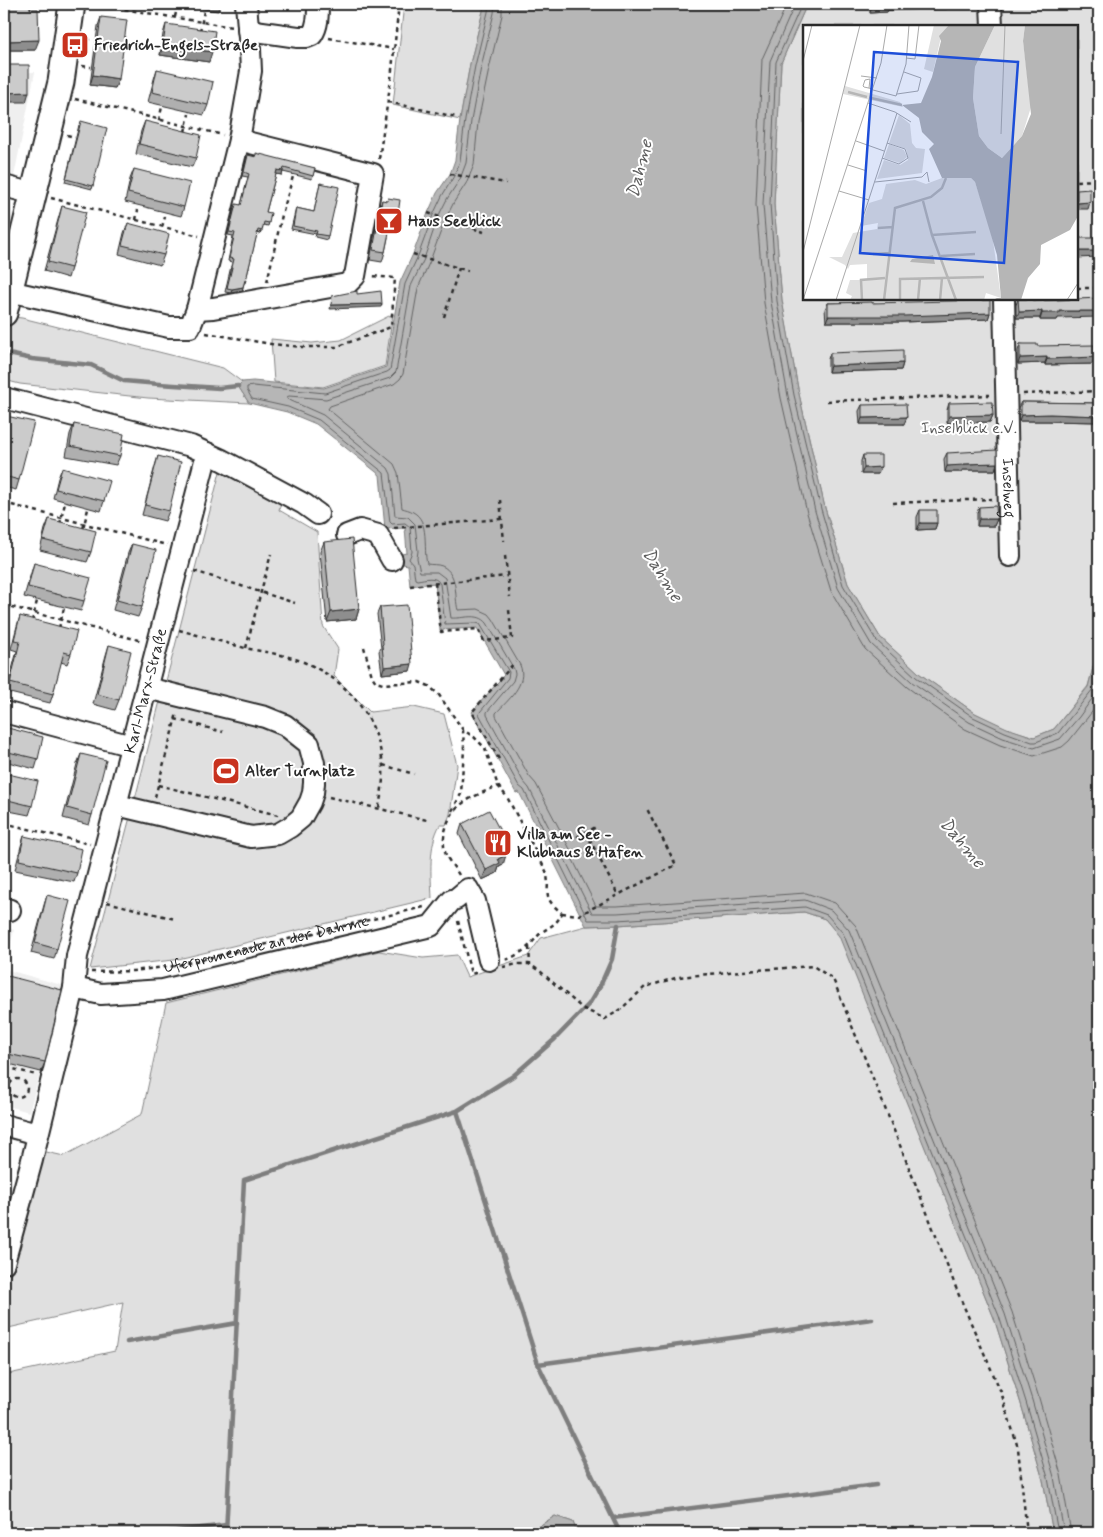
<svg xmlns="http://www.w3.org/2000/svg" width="1103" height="1537" font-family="Mynerve,sans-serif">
<rect width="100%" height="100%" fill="#fff"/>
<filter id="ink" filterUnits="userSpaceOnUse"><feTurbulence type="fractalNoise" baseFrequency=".02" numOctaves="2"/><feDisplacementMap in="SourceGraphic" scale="10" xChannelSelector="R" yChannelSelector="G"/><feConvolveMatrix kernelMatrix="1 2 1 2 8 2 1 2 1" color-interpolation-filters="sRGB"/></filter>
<g filter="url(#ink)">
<path fill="#efefef" d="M35,72L4,226V73Z
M4,927L14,930L4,969L65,986L29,1112L4,1105Z"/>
<path fill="#e0e0e0" stroke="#868686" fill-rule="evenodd" d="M404,4H484L483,11L470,64L460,120L393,105Z
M807,4H1099V646L1088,686L1054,729L1034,737L1002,727L975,713L920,674L880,637L848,584L825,508L799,394L782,301L774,204L781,63ZM804,26H1077V299H804Z
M393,314L385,366L323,387L274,382L271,339L312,343L341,340Z
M4,316L22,318L223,368L242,382L238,386L249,403L148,398L20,384L4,380Z
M221,468L282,499L279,510L317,532L323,626L338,649L334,676L370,712L414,707L444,714L457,765L450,814L446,825H440C428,845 431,876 432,898L174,960L90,969L130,817L255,847L286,842L318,809L323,779L312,741L165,685Z
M161,697L266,723L301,745L310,782L293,818L256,834L134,803Z
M804,912L825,919L840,936L994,1318L1021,1404L1043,1480L1053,1533H577L573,1522L555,1516L528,1533H4V1375L115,1351L123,1302L4,1329V1298L42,1151L64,1156L142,1114L166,1003L379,951L423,958L457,955L467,977L528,956L541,938L586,926L618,925Z"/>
<path fill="#b6b6b6" stroke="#7e7e7e" d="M484,4H807L781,63L774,204L782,300L799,394L825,508L848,584L880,637L920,674L975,713L1007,728L1034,737L1054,729L1088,687L1099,646V1533H1053L1043,1480L1021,1404L994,1318L839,936L825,919L804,912L618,925L586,926L519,792L516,793L472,712L504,675L477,628L440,630L435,583L410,586L408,565L403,564L401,554L407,553L405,528L385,529L380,475L316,424L287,412L249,403L238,386L242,382L253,381L324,388L386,367L400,282L413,254L428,213L437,193L450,174L455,160L460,120L470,64L483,11Z
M555,1516L573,1522L577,1533H528Z"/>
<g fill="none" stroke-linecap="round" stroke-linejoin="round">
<path stroke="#636363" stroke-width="1" d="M489,4L488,12L475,66L465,120L460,161L454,176L442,196L433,215L418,256L405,284L390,370L387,372L325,393L253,386L247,387V390L252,399L288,407L319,420L384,473L390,522L392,524L405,523L410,527L412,552L409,559L413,564L415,579L417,580C425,579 436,575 440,584L445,624L476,623L480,624L509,672L508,678L480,712L479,714L519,786L524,790L588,920H618L805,907L827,915L843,933L999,1316L1026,1402L1048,1478L1058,1533
M495,4L494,13L481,67L471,121L466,163L460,179L447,199L438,217L424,259L411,286L396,372L390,378L326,399L289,396L287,397V399L323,415L388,468L391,474L395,516L408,517L415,524L418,551L417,558L420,572H437L445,578L451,618C463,619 478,612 487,623L514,669L515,674L513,681L487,712V715L523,781L529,788L592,913H617L805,900L831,910L849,930L1005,1314L1032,1400L1054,1477L1064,1533
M502,4V15L489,69L478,122L474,165L467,182L454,202L445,220L430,261L418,288L403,374L400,379L394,384L330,406L328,409L394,464L398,473L402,508C405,509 410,510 413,512C430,521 423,548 427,564C432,565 437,564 442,566C459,574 454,596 458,610L478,609L489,614L493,619L520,665C528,684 508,700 496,713V716L529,776L536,784L571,851L573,860L596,906H617L806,893L835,903L856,926L1012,1312L1039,1398L1061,1475L1071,1533
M787,4L762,59L756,205L764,303L781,398L807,513L831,591L865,649L907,687L965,729L1000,745L1034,756L1062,747L1069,741L1099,703
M795,4L770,61L763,205L771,302L788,396L815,511L838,588L871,644L912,682L969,722L1003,738L1034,748L1060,739L1079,717L1099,689
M802,4L776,62L770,204L777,301L794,395L821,509L843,585L876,640L916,677L973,717L1005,732L1032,742H1036L1058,733L1093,689L1099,665"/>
<path stroke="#7e7e7e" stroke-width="4.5" d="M4,353L32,359L91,365L124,381L159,384L219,388L238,386
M457,1111L538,1364L620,1533
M127,1342L237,1323
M538,1364L872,1319
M613,1518L876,1485
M161,1533L226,1525
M226,1533L244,1180L457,1111L513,1076L555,1039L589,1004L601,984L612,959L618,925"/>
<defs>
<g id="minor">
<path d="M991,4L992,26"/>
<path d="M248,30L298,37H307L312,35C318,26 318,15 318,4"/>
<path d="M4,186L34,194"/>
<path d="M9,291L169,327H190L197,309L239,140L251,71L250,49L246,4"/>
<path id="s2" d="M1004,299L1010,556"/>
<path d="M197,309L213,308L347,284L355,276L373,174L239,140"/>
<path d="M4,398L191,446L222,460L304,504L318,514"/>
<path d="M347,535L360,530L378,535L392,560"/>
<path d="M4,712L132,746"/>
<path d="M117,805L251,837L278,834L290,827L301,818L310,802L313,793L314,783V763L309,744L285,725L265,717L147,688"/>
<path d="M4,908L10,910"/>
<path d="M74,988L101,994L163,990L431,926L452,900L456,899L468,889L475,901L489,960"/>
<path d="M4,1125L37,1134"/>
<path id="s3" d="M4,1263L32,1160L74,988L77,956L207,453"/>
</g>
<path id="major" d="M4,313L61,82L72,4"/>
</defs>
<use href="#minor" stroke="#2b2b2b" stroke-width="24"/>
<use href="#major" stroke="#2b2b2b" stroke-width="29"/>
<g stroke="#2b2b2b" stroke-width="2.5" stroke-dasharray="4 4" stroke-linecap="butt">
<path d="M93,4L232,27"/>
<path d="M175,17L177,8"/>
<path d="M200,31L204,11"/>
<path d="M329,38L394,49"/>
<path d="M86,39H94"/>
<path d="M82,66L91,67"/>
<path d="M75,99L223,135"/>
<path d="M388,102L456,117"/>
<path d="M157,128L162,107"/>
<path d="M185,132L189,114"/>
<path d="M67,135L75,137"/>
<path d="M379,159L391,79L399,4"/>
<path d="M450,174L506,183"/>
<path d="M1077,181L1098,180"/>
<path d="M51,198L199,236"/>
<path d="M428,213L484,232"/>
<path d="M136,220L138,210"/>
<path d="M162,227L165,217"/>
<path d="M413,254L468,271"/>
<path d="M267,282L282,215L294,173"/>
<path d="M1077,288H1099"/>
<path d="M444,317L459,268"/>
<path d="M206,333L271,344L302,347H336L391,327L395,278L371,276"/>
<path d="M1023,394L1099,391"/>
<path d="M827,401L990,395"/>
<path d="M500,500L504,541"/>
<path d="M4,503L167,545"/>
<path d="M893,503L992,499"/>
<path d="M60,524L65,503"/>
<path d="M394,528L501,519"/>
<path d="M83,529L88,509"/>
<path d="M505,556L510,597"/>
<path d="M194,571L295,603"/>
<path d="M435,583L441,632L478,629L484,641L512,638L509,610"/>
<path d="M410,586L507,576"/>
<path d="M4,605L142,641"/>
<path d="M32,621L37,601"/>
<path d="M59,628L64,608"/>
<path d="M179,630C201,636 223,642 245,648C264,652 283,654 301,661C347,679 378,717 383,766C384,780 381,795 379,808"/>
<path d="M364,647L372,676L376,682L383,684L419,682L429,686L439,695L463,730L474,737L485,748L498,786L507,797L546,871C552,893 539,895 562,913C556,926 551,925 541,933C537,936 534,941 530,945C524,951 513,958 505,960"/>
<path d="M246,648L271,554"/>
<path d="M175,719L223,732"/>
<path d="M499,759L472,712L515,662"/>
<path d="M383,765L414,774"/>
<path d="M158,785L278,815"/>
<path d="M155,797L177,713"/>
<path d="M329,797L427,820"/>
<path d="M452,811L461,794L464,749L463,730"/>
<path d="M4,823L90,844"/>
<path d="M586,832L618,895"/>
<path d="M577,837L596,827"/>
<path d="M459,875C455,868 449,862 446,855C443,846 443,837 446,828C453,802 475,796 498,786"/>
<path d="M107,902L175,919"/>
<path d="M562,913L579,915L676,865L646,807"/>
<path d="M458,921L471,974L478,972"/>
<path d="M529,947L530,965"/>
<path d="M503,967L518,964H529L541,972L582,1008L605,1019L620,1010L645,987L679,977L729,972L813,966L833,979L926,1210L958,1293L1001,1392L1018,1448L1027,1533"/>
<path id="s1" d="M91,972L133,971L174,966L424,907"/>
<path d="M4,1074L6,1067L36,1075"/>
<circle cx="18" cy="1088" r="9"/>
</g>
<use href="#minor" stroke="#fff" stroke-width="20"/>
<use href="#major" stroke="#fff" stroke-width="25"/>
</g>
<path fill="#afafaf" stroke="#2b2b2b" d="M5,4H30L35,50H4V27H5Z
M870,4H949L947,9L888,10L887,12L870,13Z
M101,17L119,79L115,88L90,85L98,26Z
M166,24L209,62L160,55L163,34Z
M157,69L208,105L204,115L148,102L154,79Z
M145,121L196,158L192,167L136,154L141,131Z
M79,125L93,186L92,189L65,182Z
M247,158L315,168L312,179L283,172L282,175L276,174L266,212L269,223L268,226L263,225L260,234L257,233L246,280L245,283H244L242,291L231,293L225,292L232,262L228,261L233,236L228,235L235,207L241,205L248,177L242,176Z
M134,169L184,207L181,216L125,202L130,179Z
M320,183L328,236L327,240L315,237L316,234L291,229L296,208L314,212Z
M382,200L398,214L394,224L391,223L385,252L382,262L370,260L379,210Z
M62,206L71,268L68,278L44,271L59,216Z
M128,223L164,255L160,265L119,254L124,233Z
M1018,299L1034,301L1058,318L1057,320H1040V318H1016V305Z
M828,303H872L990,313L988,319L902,322H826L825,309Z
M1020,344L1037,346L1095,357L1092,364L1045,365V363L1018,364V351Z
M830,353L903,363L901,370L828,372V359Z
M1021,402L1099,403V419L1098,422L1048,421H1019L1018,408Z
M949,403L993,415L990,422L947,423V410Z
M862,405L904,424H860L859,411Z
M6,416L19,480L16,490L4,487V423Z
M74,424L120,456L116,465L66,456L70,434Z
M947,453L995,470H962V472H945L944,459Z
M863,455L881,467L878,474H861V461Z
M158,456L169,511L165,521L142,515L155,466Z
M62,468L104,501L101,511L53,498L58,478Z
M979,507L997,519L994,526H977V513Z
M920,510L937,523L935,529L917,530V517Z
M49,519L91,552L87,562L40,550L45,529Z
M324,542L359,609L356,619L327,622L320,552Z
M132,544L142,607L138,617L113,610L128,553Z
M34,563L84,601L81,611L24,597L31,573Z
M380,607L410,671L382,674L379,651L381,648L377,614Z
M20,616L71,654L67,664L61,662L53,694L50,703L6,692L17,651L11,649L17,626Z
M109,645L119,700L115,710L93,704L106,655Z
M4,727L38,759L35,769L4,761Z
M81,754L92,815L89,825L63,818L77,764Z
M4,773L32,806L29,815L4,810Z
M462,824L503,865L499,867L497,873L482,880L459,834Z
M24,836L77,873L74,882L15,870L21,846Z
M47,895L57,949L54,959L31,953L44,905Z
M4,975L45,1062L41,1072L5,1063Z"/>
<path fill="#8e8e8e" stroke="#2b2b2b" d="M165,4H221L218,11Z
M272,4H294L293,6L271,5Z
M890,4H949L947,9L888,10L887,12L870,13L872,6Z
M39,40L35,50H4V41Z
M163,45L212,52L209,62L160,55Z
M93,75L119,79L115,88L90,85Z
M29,92L26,102H4V93Z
M277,170L283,171L282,175L276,174Z
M1090,202L1088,209H1077V203Z
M1077,251H1099V257L1077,258Z
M243,287L242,291L231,293L232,289Z
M382,304L381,307L330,309L331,305Z
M1042,311L1040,318H1016L1019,312Z
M1059,311H1099V317L1058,318L1057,320H1040L1042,313Z
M990,313L988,319L902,322H826L828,316Z
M1047,357L1045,363L1018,364L1020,358Z
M1095,357L1092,364L1045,365L1047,359Z
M903,363L901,370L828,372L830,366Z
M1050,414L1099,416V419L1098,422L1048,421H1019L1021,415Z
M993,415L990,422L947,423L949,416Z
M907,417L904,424H860L862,418Z
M997,463L995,470H962V472H945L947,466L964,464Z
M881,467L878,474H861L864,468Z
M979,519H997L994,526H977Z
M920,523H937L935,529L917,530Z
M359,609L356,619L327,622L331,612Z
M412,664L410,671L382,674L384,667Z
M507,844L503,854L502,847Z
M506,855L503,865L499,867L497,873L482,880L486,870L498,859Z"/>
<path fill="#cbcbcb" stroke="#2b2b2b" d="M9,4H30V9H38L39,40L4,41V27H9Z
M872,4H898H890V6H872Z
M101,17L127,20L119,79L93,75Z
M166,24L215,31L212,52L163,45Z
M4,65H29V92L4,93Z
M157,69L213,82L208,105L152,92Z
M81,121L107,128L93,186L66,179Z
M145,121L201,135L196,158L139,144Z
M256,153L315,168L313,176L284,168L283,171L277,170L266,212L271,213L269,223L264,222L262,231L258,230L246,280H245L243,287L232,289L227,288L234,259L229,258L235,233L229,232L236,204L241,205L249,174L244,172L248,155L256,157Z
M134,169L190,183L184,207L128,193Z
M320,183L339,187L328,236L316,234L317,231L293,226L296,208L314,212Z
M1090,189V202L1077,203V190Z
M388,198L400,200L398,214L393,213L385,252L373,250L382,200L387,201Z
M62,206L86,212L71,268L48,262Z
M128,223L169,234L164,255L122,245Z
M1077,238H1099V251H1077Z
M357,291V294L381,291L382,304L331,305L332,296Z
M1099,298V311H1059V313H1042V311L1019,312L1018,299H1034V301Z
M990,300V313L904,316H828V303L872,302V303Z
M1020,344H1037V346L1094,345L1095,357L1047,359V357L1020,358Z
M903,350V363L830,366V353Z
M992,402L993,415L949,416V403Z
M1021,402L1099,403V416L1050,414L1021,415Z
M906,404L907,417L862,418V405Z
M6,416L34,422L19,480L4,476V426Z
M74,424L124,434L120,456L70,446Z
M997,450V463L964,464V465L947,466V453Z
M863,455H881V467L864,468Z
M158,456L181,462L169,511L145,505Z
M62,468L110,481L104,501L56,489Z
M996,506L997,519H979V507Z
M920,510H937V523H920Z
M4,514L10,516L4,539Z
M49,519L96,531L91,552L43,540Z
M352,539L359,609L331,612L324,542Z
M132,544L156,550L142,607L117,600Z
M34,563L91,578L84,601L28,587Z
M407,605L412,664L384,667L382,645L383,644L380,607Z
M20,616L77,631L71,654L64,652L53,694L10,683L20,641L14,640Z
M109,645L131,651L119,700L97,694Z
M4,727L43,737L38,759L4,751Z
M81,754L106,760L92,815L67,808Z
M4,773L38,781L32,806L4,799Z
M489,810L507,844L502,847L506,855L498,859L500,863L486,870L462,824Z
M24,836L82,849L77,873L19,860Z
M47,895L70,901L57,949L35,943Z
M4,975L62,990L45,1062L8,1054L4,1069Z"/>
</g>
<defs>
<symbol id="bus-square" viewBox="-11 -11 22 22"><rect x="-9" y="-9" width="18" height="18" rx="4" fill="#c8321e" stroke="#fff"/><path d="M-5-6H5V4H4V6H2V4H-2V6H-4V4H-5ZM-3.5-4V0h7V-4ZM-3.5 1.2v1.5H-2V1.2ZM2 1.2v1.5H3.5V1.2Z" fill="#fff"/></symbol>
<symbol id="bar-square" viewBox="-11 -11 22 22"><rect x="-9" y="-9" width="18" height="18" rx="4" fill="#c8321e" stroke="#fff"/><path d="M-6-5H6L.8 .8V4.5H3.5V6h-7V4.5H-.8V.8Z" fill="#fff"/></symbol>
<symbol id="stadium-square" viewBox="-11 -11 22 22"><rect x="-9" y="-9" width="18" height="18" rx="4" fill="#c8321e" stroke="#fff"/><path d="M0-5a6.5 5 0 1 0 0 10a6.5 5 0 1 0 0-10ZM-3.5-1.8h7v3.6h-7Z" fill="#fff"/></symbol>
<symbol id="restaurant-square" viewBox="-11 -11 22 22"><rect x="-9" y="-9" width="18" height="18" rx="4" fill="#c8321e" stroke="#fff"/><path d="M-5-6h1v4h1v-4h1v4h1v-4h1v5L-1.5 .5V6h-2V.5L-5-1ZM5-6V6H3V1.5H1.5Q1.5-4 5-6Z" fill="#fff"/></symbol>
</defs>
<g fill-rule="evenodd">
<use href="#bus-square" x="59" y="29" width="32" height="32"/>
<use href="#bar-square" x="373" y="205" width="32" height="32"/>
<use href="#stadium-square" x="210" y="755" width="32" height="32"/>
<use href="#restaurant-square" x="482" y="827" width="32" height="32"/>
</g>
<g text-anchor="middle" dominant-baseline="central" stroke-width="4" stroke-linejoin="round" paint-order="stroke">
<g font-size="16" font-weight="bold" fill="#2b2b2b" stroke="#fff" text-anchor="start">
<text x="94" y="45">Friedrich-Engels-Straße</text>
<text x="408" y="221">Haus Seeblick</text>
<text x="245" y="771">Alter Turnplatz</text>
<text x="517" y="834">Villa am See -<tspan x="517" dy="18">Klubhaus &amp; Hafen</tspan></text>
</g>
<g font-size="16" fill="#585858" stroke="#fff">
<text x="969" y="428">Inselblick e.V.</text>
</g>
<g font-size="16" fill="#2b2b2b" stroke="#fff">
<text stroke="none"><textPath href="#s2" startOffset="189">Inselweg</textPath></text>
<text stroke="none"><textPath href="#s3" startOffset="590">Karl-Marx-Straße</textPath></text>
<text stroke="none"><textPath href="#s1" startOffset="178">Uferpromenade an der Dahme</textPath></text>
</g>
<g font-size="18" font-style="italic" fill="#5c5c5c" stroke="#fff">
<text transform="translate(640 169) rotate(-76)">Dahme</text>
<text transform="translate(662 575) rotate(58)">Dahme</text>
<text transform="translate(962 843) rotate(50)">Dahme</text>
</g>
</g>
<g transform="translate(803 25)">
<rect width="275" height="275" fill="#fff"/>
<path d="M131,0H146L138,12L130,47L121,44ZM192,0H222L220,16L228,82L219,111L199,133L185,123L176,111L170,73L172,42ZM42,61L97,77L100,82L40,69ZM96,90L107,99L109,118L113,123L122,124L119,148L74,154L81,135L97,140L105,135L103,124L86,118ZM86,119L101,125L104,132L97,138L81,133ZM139,153H168L172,157L189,208L198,273L183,268L181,275H47L49,271L43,268L47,255H64V239L47,240L45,244L42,240L26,232H39L50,208L74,204L75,198L58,201L66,178L79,174L83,159L112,155L123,159Z" fill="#e0e0e0"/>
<path d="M146,0H192L172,42L170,73L176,111L185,123L199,133L219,111L228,89L220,16L222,0H275V191L267,205L238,220L237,239L225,253L218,275H196L192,273H198L194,230L172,157L168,153H139L126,124L131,119L119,107L116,93L99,80L118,78L129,52L138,16L136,11ZM130,230L132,239L107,237L109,234Z" fill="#b6b6b6"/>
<path fill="none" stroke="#b6b6b6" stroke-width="2.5" d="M45,67L64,72M68,73L99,80M120,176L129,210L153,275M75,203L90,202M129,210L173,207M70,229L87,228M138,231L172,229M59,275L58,255L82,253M81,275L92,183L128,172L139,163L143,153M97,275V254L181,252M115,275L117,253M137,275L139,253"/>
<path fill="none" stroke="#aaa" stroke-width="1" d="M0,0H20M103,33L112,34L116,0M0,36L9,0M58,51L74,53M66,63L67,54L62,55L60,61L61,62L70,64M70,65L93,71L103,39L106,0M94,69L115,66L118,53L101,47M65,78L92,87L108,97M198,109L202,0M53,116L81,126M79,133L96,139L105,133L102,124L84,118M45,140L64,146M72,157L119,152L124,147L126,157M36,166L66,175M0,227L57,0M0,275L78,38L84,0M33,275L94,88M264,275L275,258"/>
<path fill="#1d4ed8" fill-opacity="0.15" stroke="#1d4ed8" stroke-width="2.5" d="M71,27L215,37L201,238L57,228Z"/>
<rect width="275" height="275" fill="none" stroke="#2b2b2b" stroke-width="2.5"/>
</g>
<rect width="1103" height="1537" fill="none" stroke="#fff" stroke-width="20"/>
<rect x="10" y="10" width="1083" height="1517" fill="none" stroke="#2b2b2b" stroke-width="2" filter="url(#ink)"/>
</svg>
